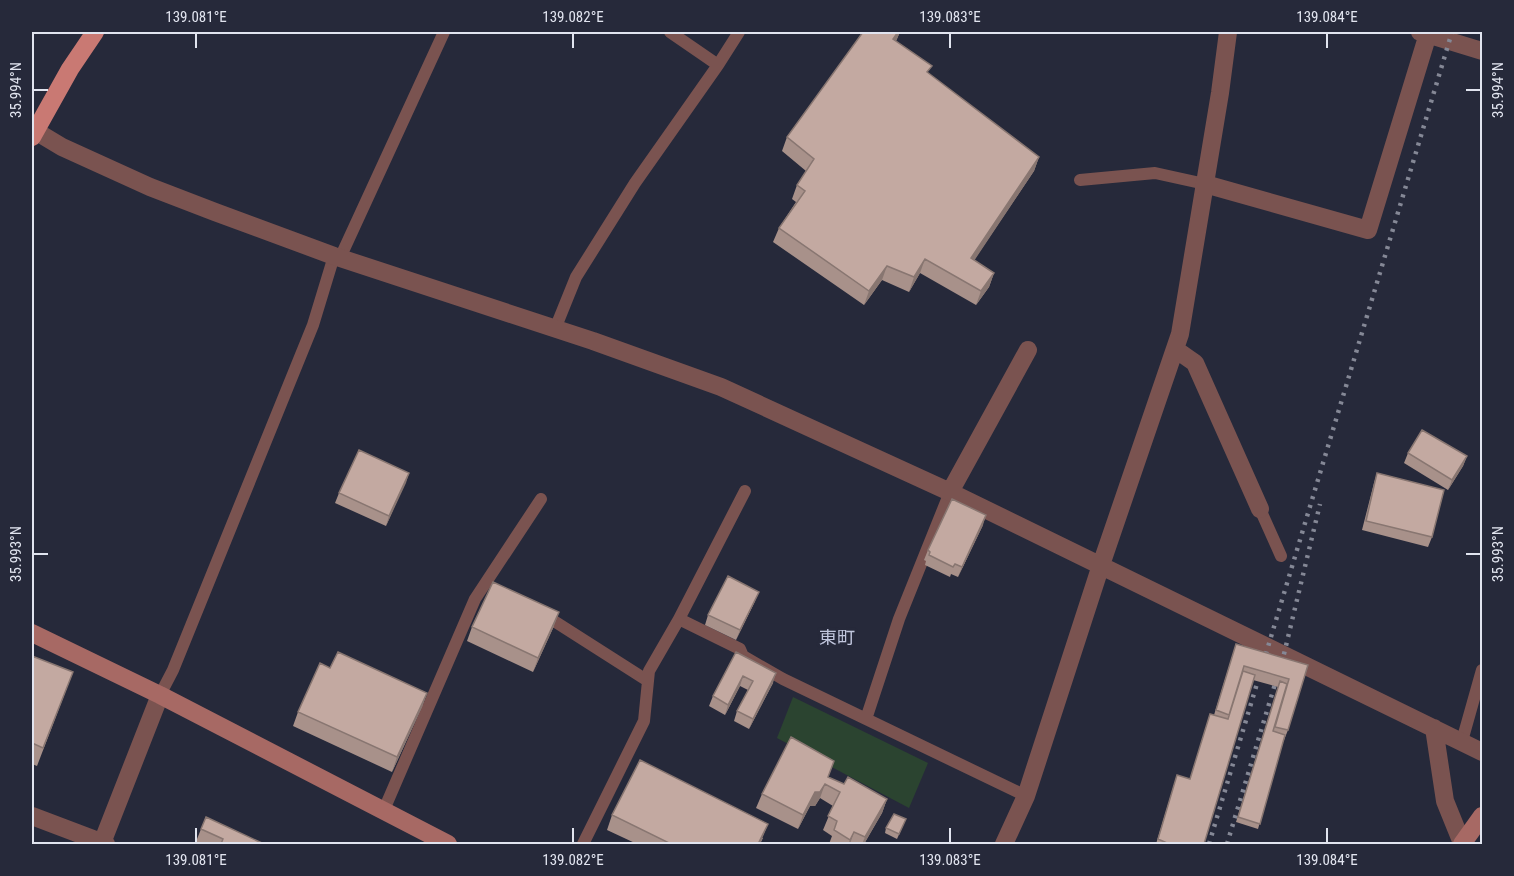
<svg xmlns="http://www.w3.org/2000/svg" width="1514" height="876" font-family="'Roboto Condensed','Noto Sans JP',sans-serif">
<rect width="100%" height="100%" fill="#26293a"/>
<path fill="#2b4430" d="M793,697L928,763L909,808L777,738Z"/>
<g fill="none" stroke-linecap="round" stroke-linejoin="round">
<path stroke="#7a5350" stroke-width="12" d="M670,32L718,65
M1080,180L1155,173L1205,184
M340,258L444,32
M555,329L576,277L635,183L718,65L739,32
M1260,509L1281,556
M543,614L648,681
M679,619L740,649L743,656L783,679L1026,796
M160,695L173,670L313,325L334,256
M866,719L899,619L950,492
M1462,741L1482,670
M383,812L475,599L541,499
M583,844L644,721L649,671L679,619L745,491"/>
<path stroke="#7a5350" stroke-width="18" d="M1420,32L1482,51
M32,129L62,147L150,187L215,212L334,256L593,341L721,387L950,492L1482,752
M1205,184L1368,230L1428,34
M1175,349L1195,363L1260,509
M950,492L1028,350
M1434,728L1445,801L1462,843
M32,816L106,844
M102,843L160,695
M1004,844L1026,796L1101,565L1180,334L1220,93L1228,32"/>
<path stroke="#a76964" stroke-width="18" d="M32,633L160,695L448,844
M1462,844L1482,816"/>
<path stroke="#c97973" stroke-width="18" d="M32,137L70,69L95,32"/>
<path stroke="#858896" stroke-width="4.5" stroke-dasharray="3 6" stroke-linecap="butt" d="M1209,844L1452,32
M1227,844L1284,654L1320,504"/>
</g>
<path fill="#a8918a" d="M863,32H900L896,41L929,74L1039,157L1034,171L974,260L994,273L989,287L976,305L920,273L909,292L882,280L864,305L773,242L779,228L796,202L792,199L797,185L806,171L782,151L787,137Z
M1408,453L1467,456L1463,466L1448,490L1404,463Z
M409,473L386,526L335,503L339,493Z
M1377,473L1432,537L1428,547L1362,530L1374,483Z
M983,525L958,577L951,574L950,577L925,565L926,561L924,560L928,550Z
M755,601L736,640L705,625L708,615Z
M554,626L533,672L467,641L472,627Z
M1236,644L1308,665L1288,730L1284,740H1283L1258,829L1236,822L1278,687L1253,680L1204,844H1156L1177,775L1190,779L1214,715Z
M736,652L773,683L749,729L734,721L737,711L748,690L740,686L725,715L709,706L713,696Z
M32,656L73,672L37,766L32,764Z
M330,668L427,693L422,707L392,772L293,726L298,712Z
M828,777L844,784L887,799L882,813L864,844H829L832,836L823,830L833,806L820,798L815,806H810L798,829L756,808L762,794Z
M612,815L763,838L760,844H637L607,830Z
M906,819L897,839L885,833L886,828Z
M201,829L264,844H195Z"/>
<path fill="#887671" d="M898,32H900L897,39L888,54L893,39Z
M1039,157L1034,171L966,273L971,258Z
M925,259L920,273L909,292L914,277Z
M887,266L882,280L864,305L869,291Z
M994,273L989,287L976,305L981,291Z
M1467,456L1463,466L1448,490L1452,480Z
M409,473L406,483L386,526L389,516Z
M986,515L983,525L958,577L962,567Z
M759,592L755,601L736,640L740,630Z
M559,612L554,626L533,672L538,658Z
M776,673L773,683L749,729L753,719Z
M743,676L740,686L725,715L728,705Z
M427,693L422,707L392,772L397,757Z
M825,784L820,798L815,806H810L798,829L803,815L815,792Z
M887,799L882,813L864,844H862L865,837Z
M768,824L760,844H758Z
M854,832L850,844H848Z"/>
<path fill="#c3a9a1" stroke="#887671" stroke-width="1.5" d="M863,32H898L893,39L932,66L927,72L1039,157L971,258L994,273L981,291L925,259L914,277L887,266L869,291L779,228L805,191L797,185L814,159L787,137Z
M1422,430L1467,456L1452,480L1408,453Z
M359,450L409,473L389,516L339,493Z
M1377,473L1444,490L1432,537L1366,521Z
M952,499L986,515L962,567L955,564L953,567L929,555L930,552L928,550Z
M728,576L759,592L740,630L708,615Z
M493,582L559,612L538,658L472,627Z
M1236,644L1308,665L1288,730L1275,727L1289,679L1244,666L1229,715L1216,710Z
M338,652L427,693L397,757L298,712L320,663L330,668Z
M736,652L776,673L753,719L737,711L753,681L743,676L728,705L713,696Z
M32,656L73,672L43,748L32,743Z
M1243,671L1255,675L1204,844H1166L1167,843L1158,839L1177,775L1190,779L1210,714L1228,719Z
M1280,681L1287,684L1273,731L1285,735L1260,824L1238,817Z
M791,737L834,761L828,777L844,784L848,777L887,799L865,837L854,832L850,840L834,830L837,821L828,816L840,792L825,784L820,792H815L803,815L762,794Z
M640,760L768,824L758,844H671L612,815Z
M894,814L906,819L899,834L886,828Z
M206,817L264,844H221L223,839L201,829Z"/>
<path fill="none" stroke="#e1e4ef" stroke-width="2" d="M196,33V48M573,33V48M950,33V48M1327,33V48M33,90H48M1466,90H1481M33,554H48M1466,554H1481M196,828V843M573,828V843M950,828V843M1327,828V843"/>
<g text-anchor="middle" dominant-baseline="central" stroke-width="6" stroke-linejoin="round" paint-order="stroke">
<g font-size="18" fill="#c1c6dd" stroke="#26293a">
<text x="837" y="637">東町</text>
</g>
</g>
<rect width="1514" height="876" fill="none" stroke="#26293a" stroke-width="66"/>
<rect x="33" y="33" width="1448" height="810" fill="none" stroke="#e1e4ef" stroke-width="2"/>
<g font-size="15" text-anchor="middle" fill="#e1e4ef">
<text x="196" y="22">139.081°E</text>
<text x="573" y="22">139.082°E</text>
<text x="950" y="22">139.083°E</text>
<text x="1327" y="22">139.084°E</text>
<text transform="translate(16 90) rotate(-90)" y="5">35.994°N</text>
<text transform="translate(1498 90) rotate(-90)" y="5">35.994°N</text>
<text transform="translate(16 554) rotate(-90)" y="5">35.993°N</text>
<text transform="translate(1498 554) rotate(-90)" y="5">35.993°N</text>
<text x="196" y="865">139.081°E</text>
<text x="573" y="865">139.082°E</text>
<text x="950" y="865">139.083°E</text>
<text x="1327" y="865">139.084°E</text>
</g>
</svg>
